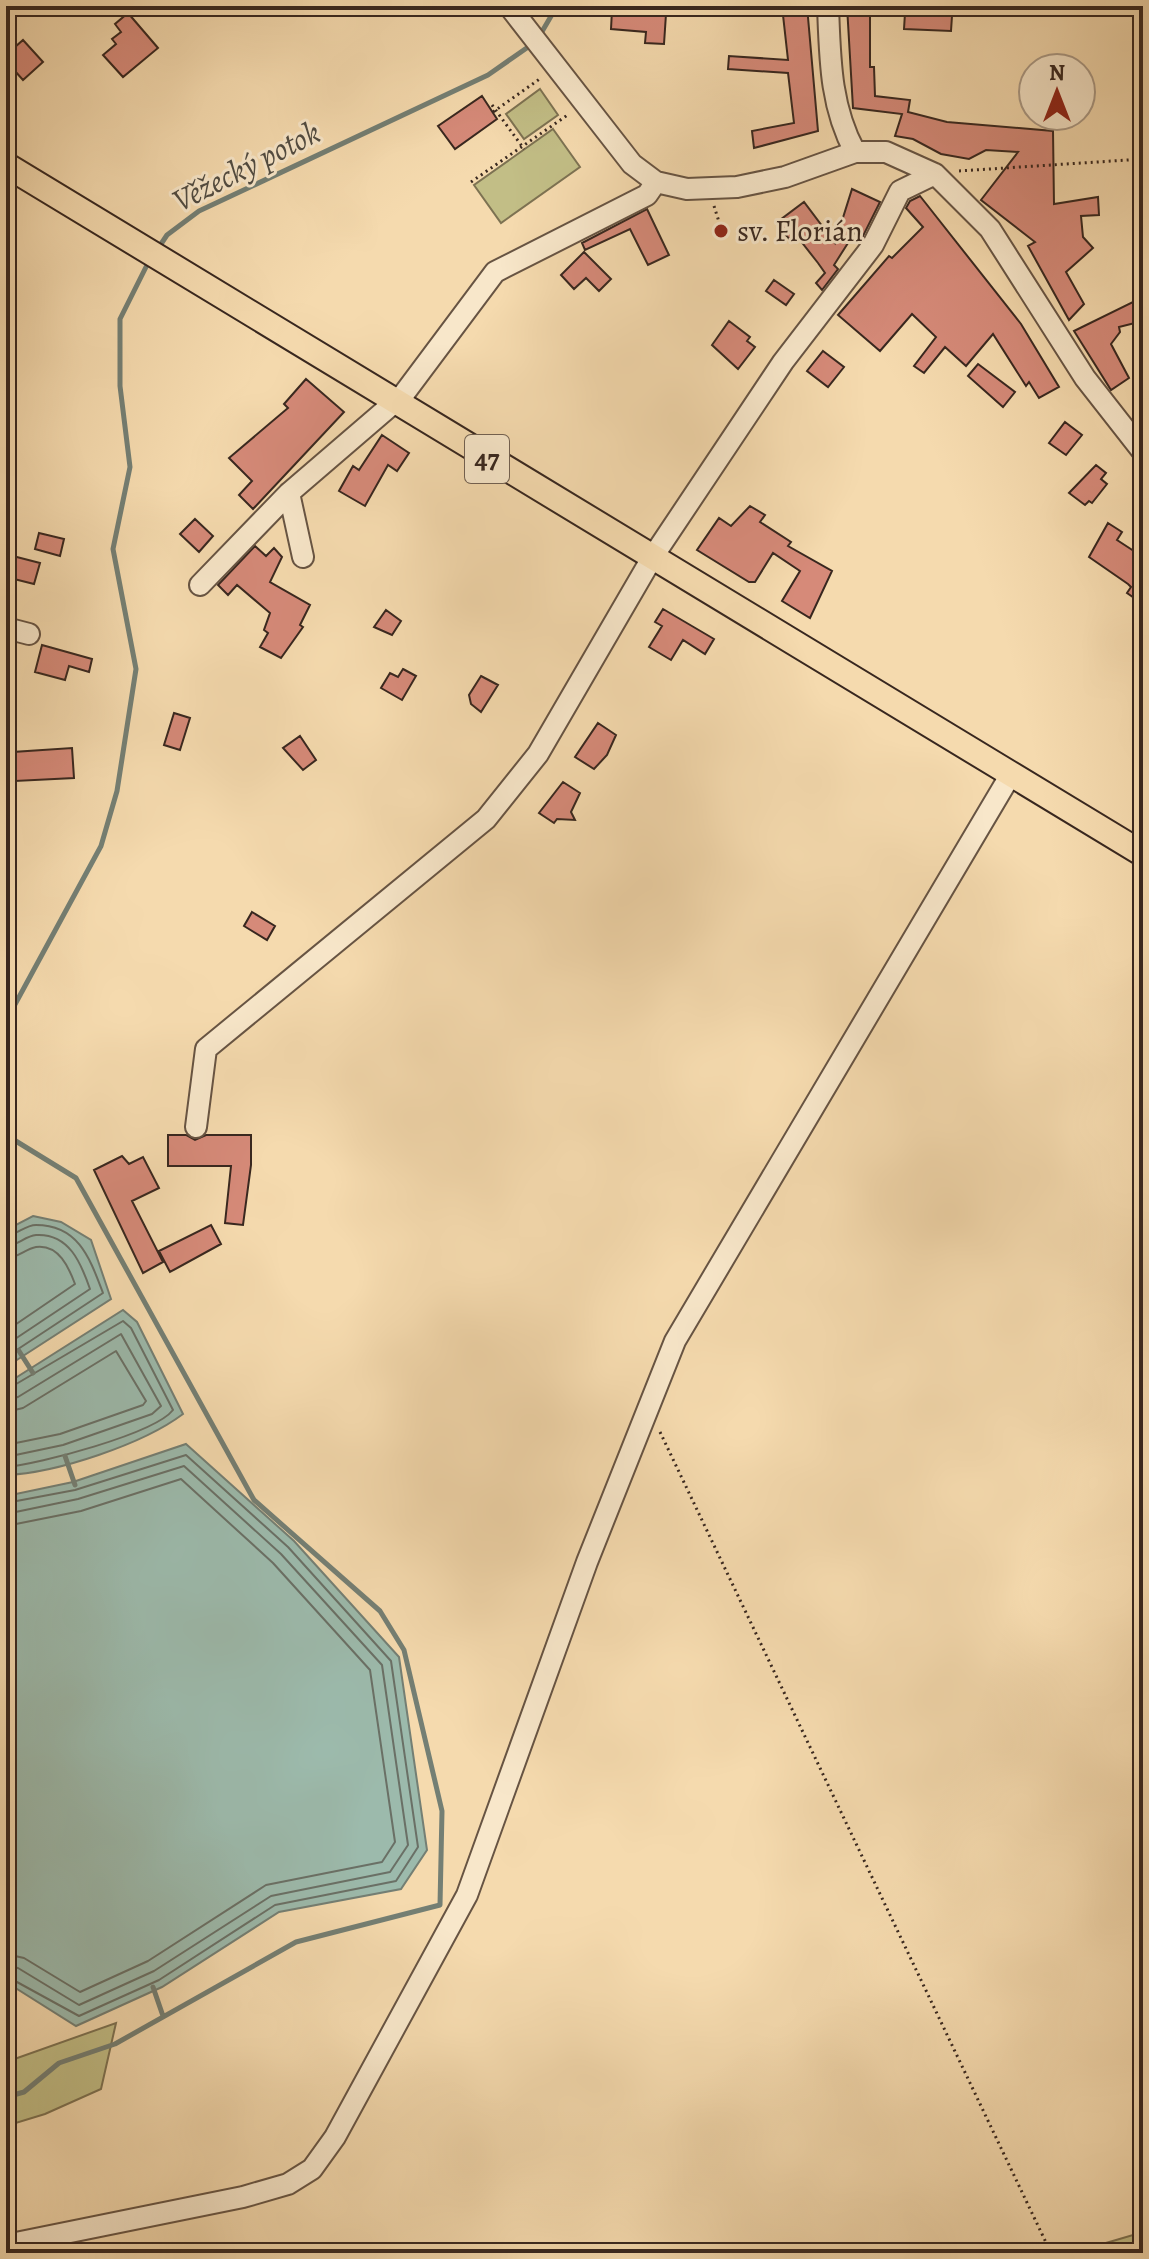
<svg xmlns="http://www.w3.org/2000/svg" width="1149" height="2259" font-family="Alegreya,serif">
<rect width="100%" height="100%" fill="#f5daae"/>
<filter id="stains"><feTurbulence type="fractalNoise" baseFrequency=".0025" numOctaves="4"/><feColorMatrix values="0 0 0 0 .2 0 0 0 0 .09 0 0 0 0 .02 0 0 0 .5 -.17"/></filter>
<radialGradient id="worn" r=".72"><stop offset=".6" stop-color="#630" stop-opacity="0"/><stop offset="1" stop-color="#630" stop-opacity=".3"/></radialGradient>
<path fill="#c2be86" stroke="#7d7252" stroke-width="2" d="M540,89L558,115L524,139L506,114Z
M553,129L580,167L501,223L474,185Z
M116,2023L101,2089L45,2114L6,2126V2062Z
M1143,2232V2253H1091L1106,2243Z"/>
<path fill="#9cbaac" stroke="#747f74" stroke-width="2" d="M33,1216L61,1222L91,1240L111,1299L6,1367V1230Z
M123,1310L137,1322L183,1414C143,1444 57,1473 6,1475V1384Z
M186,1444L294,1541L399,1657L427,1850L401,1889L279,1912L162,1987L76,2026L6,1982V1496L73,1482Z"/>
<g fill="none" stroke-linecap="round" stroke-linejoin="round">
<path stroke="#6a7066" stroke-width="2" d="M6,1236C17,1235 25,1225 36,1225C79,1225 90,1259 103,1293L6,1357
M6,1246C17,1246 25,1236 36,1235C69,1233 81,1263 90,1289L6,1345
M6,1258C18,1258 25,1249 36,1247C59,1244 69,1268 75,1284L6,1331
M6,1390L123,1321L131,1328L173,1410C154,1434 39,1464 6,1467
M6,1400L18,1397L121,1334L161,1406L152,1414L63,1445L6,1457
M6,1412L23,1408L116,1351L146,1401L143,1405L60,1434L6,1445
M6,1503L75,1490L186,1455L288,1547L391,1661L418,1847L396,1881L275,1905L159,1980L79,2016L6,1976
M6,1514L78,1499L184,1466L281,1554L382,1665L408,1845L390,1872L271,1896L154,1971L79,2005L18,1968L6,1966
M6,1526L81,1511L181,1479L273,1563L370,1670L395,1842L382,1862L266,1885L148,1961L80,1992L24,1958L6,1954"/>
<path stroke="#747f74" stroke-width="5" d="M540,35L557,6
M157,250L167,235L199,211L488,75L531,45
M6,1021L101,846L117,791L136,669L113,549L130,467L120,386V319L149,261
M6,1135L76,1178L254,1500L380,1611L404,1650L442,1811L440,1905L296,1942L115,2044L59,2063L24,2092L6,2097
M19,1351L33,1373
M65,1456L75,1485
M153,1987L163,2016"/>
</g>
<path fill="#d68a79" stroke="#38271f" stroke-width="2" d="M782,6H807L818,131L754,148L752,131L794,123L788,73L728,69L729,56L788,60Z
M847,6H870V67H874L875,96L910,100L908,112L947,122L1053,131L1054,204L1098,197L1099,215L1081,216L1083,237L1093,248L1066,272L1084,304L1069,320L1028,246L1035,242L981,200L1018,152L986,150L969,159L941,154L913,139L895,136L902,114L853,108Z
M612,10L666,14L664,44L645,43L646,32L611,29Z
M128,13L158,48L123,77L103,55L116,44L112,39L121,32L115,24Z
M905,13L952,16L951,31L904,29Z
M23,40L43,62L23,80L6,61V55Z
M482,96L497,119L455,149L438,126Z
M852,189L880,202L862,238L855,232L834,265L838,269L822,290L816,283L825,273L818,263L796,235L790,240L776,223L804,202L835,243Z
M920,196L1021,324L1059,387L1039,398L1029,382L1026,386L993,334L966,366L945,347L924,373L914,366L936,337L912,314L880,351L838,315L889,256L892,258L923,227L906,208L910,201Z
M647,209L669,255L648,265L630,229L585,250L582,243Z
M584,252L611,279L599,291L586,278L574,289L561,275Z
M774,280L794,294L786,305L766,291Z
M1143,297V321L1119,327L1120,332L1111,344L1129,378L1111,390L1074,331Z
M729,321L750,337L747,341L755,347L738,369L712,345Z
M823,351L844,367L828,387L807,371Z
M978,364L1015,392L1003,407L968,376Z
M306,379L344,412L253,509L239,495L252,481L229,458L288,408L284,404Z
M1065,422L1082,435L1066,455L1049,443Z
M382,435L409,453L397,471L388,465L365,506L339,491L353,466L359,470Z
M1096,465L1106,473L1101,479L1107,484L1092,503L1089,501L1085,505L1069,493Z
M750,506L765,515L760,522L791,542L788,546L832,571L810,618L782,601L800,571L773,553L755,582H749L697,550L719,518L731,526Z
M195,519L213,536L199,552L180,534Z
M1108,523L1122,532L1117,540L1143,557V604L1127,593L1131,587L1128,584L1089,557Z
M39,533L64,539L60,556L35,549Z
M255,546L266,556L274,548L282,557L270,582L310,605L300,625L303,627L281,658L260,647L268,633L264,630L270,613L237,585L228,595L218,585Z
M9,555L40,563L34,584L6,577Z
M663,609L714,639L705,654L683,640L671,660L649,647L662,626L655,622Z
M386,610L401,621L392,635L374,627Z
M42,645L92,659L89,672L69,666L65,680L35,672Z
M403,669L416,676L402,700L381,688L390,673L398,677Z
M481,676L498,685L481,712L471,704L469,695Z
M174,713L190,718L180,750L164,745Z
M598,723L616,735L607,755L594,769L575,757Z
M300,736L316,760L303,770L283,748Z
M72,748L74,778L15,781L13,752Z
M563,782L580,793L571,812L575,820L557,819L554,823L539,813Z
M252,912L275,926L267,940L244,926Z
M168,1135H186L195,1140L206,1135H251V1165L243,1225L225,1223L231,1166H168Z
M122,1156L129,1164L143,1157L159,1188L132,1201L163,1262L143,1273L94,1170Z
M211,1225L221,1244L170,1272L159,1251Z"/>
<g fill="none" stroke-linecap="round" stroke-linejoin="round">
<defs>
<path id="minor" d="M509,6L632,164L656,182L687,189L737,187L785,177L855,152H886L935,174L990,229L1085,378L1143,452
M828,6C830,58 830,106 855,152
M289,493L303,557
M200,585L289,493L403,395L495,272L647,195L656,182
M6,628L29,634
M196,1127L206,1049L486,819L538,754L652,558L783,362L873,245L900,191L935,174
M6,2245L243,2197L288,2184L312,2169L335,2137L467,1895L587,1562L675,1341L1011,774"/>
<path id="major" d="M6,165L1143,854"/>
</defs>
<use href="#minor" stroke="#675443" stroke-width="24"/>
<use href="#major" stroke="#38271f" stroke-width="28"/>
<path stroke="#38271f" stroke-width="3" stroke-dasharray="2 4" stroke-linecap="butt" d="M492,105L524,149
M493,112L541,78
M959,171L1143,159
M471,182L569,114
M714,206L720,225
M660,1432L1051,2253"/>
<use href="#minor" stroke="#f8e7ca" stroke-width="20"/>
<use href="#major" stroke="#f5daae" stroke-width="24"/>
</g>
<circle fill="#8f2418" stroke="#f8e7ca" stroke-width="3" cx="721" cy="231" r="8"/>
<g text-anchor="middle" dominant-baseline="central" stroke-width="6" stroke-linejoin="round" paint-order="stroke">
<rect fill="#f8e7ca" stroke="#726152" stroke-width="2" x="465" y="435" width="44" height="48" rx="6"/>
<g font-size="28" font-weight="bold" fill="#38271f">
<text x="487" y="459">47</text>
</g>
<g font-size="30" fill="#38271f" stroke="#f8e7ca" text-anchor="start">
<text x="737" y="231">sv. Florián</text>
</g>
<g font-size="32" font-style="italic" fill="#514c42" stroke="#f8e7ca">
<text transform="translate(246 166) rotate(-27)">Věžecký potok</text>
</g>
</g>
<rect width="1149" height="2259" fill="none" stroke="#f5daae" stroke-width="32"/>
<rect x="8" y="8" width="1133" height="2243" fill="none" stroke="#38271f" stroke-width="4"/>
<rect x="16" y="16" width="1117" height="2227" fill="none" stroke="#38271f" stroke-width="2"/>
<g transform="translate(1057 92)"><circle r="38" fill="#f8e7ca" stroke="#ab9a86" stroke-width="2"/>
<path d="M0-6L14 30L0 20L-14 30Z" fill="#8f2418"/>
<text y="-12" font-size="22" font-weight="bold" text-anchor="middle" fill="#38271f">N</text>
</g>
<rect width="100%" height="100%" filter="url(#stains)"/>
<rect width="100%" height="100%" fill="url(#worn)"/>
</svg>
